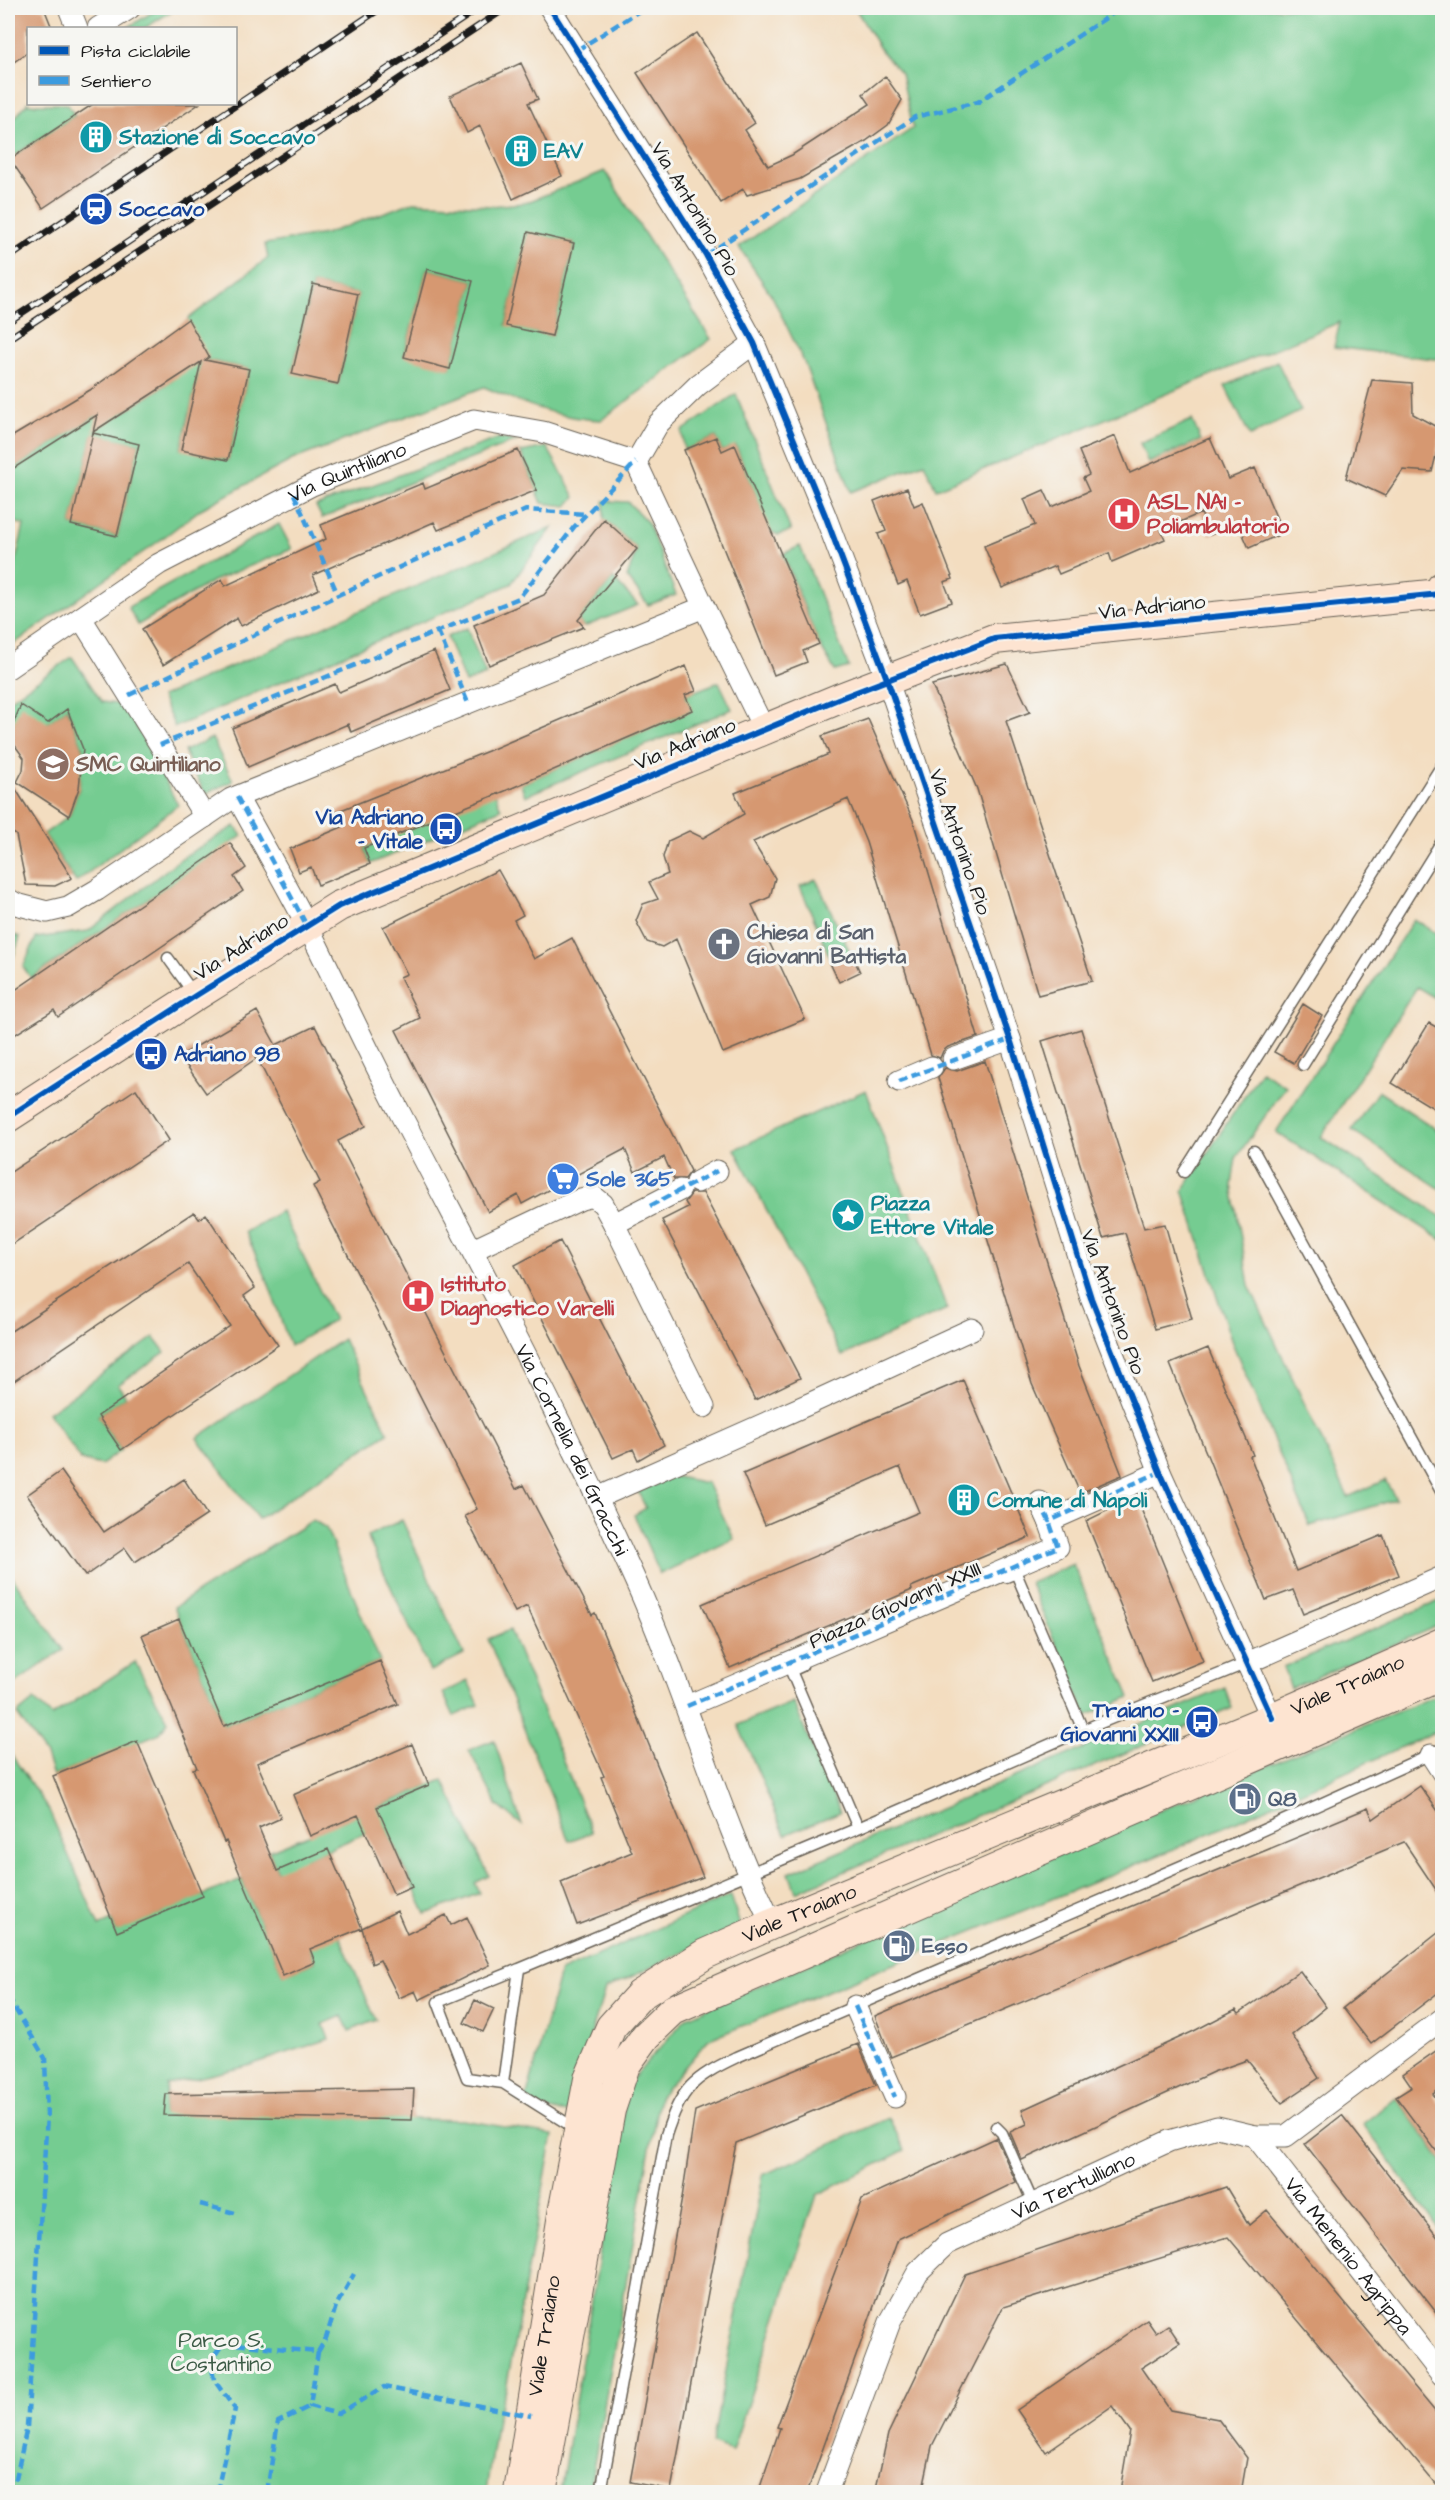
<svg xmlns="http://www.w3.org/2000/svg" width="1450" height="2500" font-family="'Architects Daughter',sans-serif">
<rect width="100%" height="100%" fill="#f6f6f2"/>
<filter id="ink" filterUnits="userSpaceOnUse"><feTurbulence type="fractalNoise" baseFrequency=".0167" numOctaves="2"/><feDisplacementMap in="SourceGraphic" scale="12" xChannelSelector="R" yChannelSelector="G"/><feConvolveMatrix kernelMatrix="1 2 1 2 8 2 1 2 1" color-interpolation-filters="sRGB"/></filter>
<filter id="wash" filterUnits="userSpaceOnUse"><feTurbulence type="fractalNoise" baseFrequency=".008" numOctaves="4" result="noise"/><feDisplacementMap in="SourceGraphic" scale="24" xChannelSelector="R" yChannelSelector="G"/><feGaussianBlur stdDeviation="1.35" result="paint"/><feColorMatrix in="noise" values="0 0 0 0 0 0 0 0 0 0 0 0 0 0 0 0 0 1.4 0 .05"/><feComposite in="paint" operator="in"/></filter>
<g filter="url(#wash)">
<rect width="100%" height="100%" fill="#f3ddc0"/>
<path fill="#75cc91" stroke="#487456" stroke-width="1.5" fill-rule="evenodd" d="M159,8H177L145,28H127Z
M855,8H1442V360L1334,347L1340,322L936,489L924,463L851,492L804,362L772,296L739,247L913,128L901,73L882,52Z
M28,102V104H67L75,116L8,160V126Z
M605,171L711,339L601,420C560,419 521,403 484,387L292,460L201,509L159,541L8,648V594L24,525L8,520V472L114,404L121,414L173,380L188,319L268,258L265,244L325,234L413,202L491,206L525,203ZM528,233L574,243L552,336L506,325ZM427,269L473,281L450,368L404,356ZM313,284L358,294L338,384L292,373ZM202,359L249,369L228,460L181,449ZM93,434L139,444L117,536L71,525Z
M1277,361L1301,411L1250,436L1225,386Z
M736,394L791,531L778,535L770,531L736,446L722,451L716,437L684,450L682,431Z
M1192,420L1201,440L1148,463L1140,443Z
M499,438L516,441L322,518L316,506Z
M547,447L575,497L567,506L542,503L521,452Z
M604,501L628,502L648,523L676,595L648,605L627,577L637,549L604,519Z
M279,524L292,549L213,581L138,625L128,607Z
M553,527L511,584L175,727L161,697Z
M800,546L849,667L835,671L819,644L783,554Z
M613,578L638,605L584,627L578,620Z
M467,628L486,675L465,683L447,637Z
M72,657L102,702L125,705L178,805L76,882L44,834L69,816L79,788L83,748L67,709L48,723L8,735V701Z
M719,682L732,709L525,796L521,784L691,710L685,695Z
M212,738L233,781L205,794L184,751Z
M495,793L501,809L370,864L364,848Z
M235,826L242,836L31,978L23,967L36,938L88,931L183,857Z
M816,879L850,952L831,960L800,886Z
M1414,919L1442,937V1002L1417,987L1321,1137L1442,1217V1240L1276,1132Z
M8,933L20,937L12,961L8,965Z
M1261,1071L1286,1086L1236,1158L1232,1185L1249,1285L1348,1497L1385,1480L1396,1499L1310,1526L1231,1340L1183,1190Z
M866,1090L947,1309L842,1356L735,1149Z
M1378,1091L1442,1133V1190L1352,1130Z
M281,1211L334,1320L290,1346L267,1279L245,1232Z
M154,1337L165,1352L118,1385L126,1397L98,1416L121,1450L101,1465L81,1460L48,1413Z
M343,1339L388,1433L258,1519L197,1438Z
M672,1476L707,1483L734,1539L660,1574L634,1515L646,1508L638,1492Z
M313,1520L326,1528L380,1661L224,1726L174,1607Z
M402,1520L464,1654L430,1671L367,1536Z
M1073,1564L1130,1697L1086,1716L1030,1583Z
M8,1571L63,1650L8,1688Z
M1442,1600V1624L1291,1688L1283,1667Z
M510,1630L592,1832L569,1841L488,1639Z
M135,1662L168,1721L160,1733L53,1776L46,1755L17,1714L34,1700L52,1716Z
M468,1681L479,1705L454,1716L443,1693Z
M1225,1688L1232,1708L796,1892L789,1873Z
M1442,1693V1729L1181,1846L708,2040L659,2097L589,2492H560L628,2084L687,2017L1168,1807Z
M793,1702L840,1812L785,1835L738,1725Z
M494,1740L522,1825L497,1805L469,1750Z
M8,1750L49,1810L99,1926L112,1920L117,1931L242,1879L283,1975L315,1962L269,1851L443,1780L489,1876L475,1883L480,1893L426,1914L384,1825L306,1859L376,2020L349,2031L342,2016L323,2024L329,2039L244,2067L167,2085L164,2114L463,2120L553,2135L506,2389L497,2418L486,2492H8Z
M731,1895L740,1926L605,1989L567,2113L524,2106L560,1972Z
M1396,2097L1442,2160V2233L1363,2124Z
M889,2118L905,2150L817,2195L732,2451L712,2444L763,2175Z"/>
<g id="blocks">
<path fill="#d69871" d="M8,8H44L52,28H28V52L8,66Z
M697,33L755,123L745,130L768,166L792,155L870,104L863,94L885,76L902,100L888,125L866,141L800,179L747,195L743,189L721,203L637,73Z
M521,63L538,99L528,103L562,176L513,199L480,126L467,133L450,96Z
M93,104H199L43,208L10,159Z
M528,232L574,243L552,336L506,326Z
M427,269L473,281L450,369L404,357Z
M313,284L358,294L338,384L292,374Z
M188,319L209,357L205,360L249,369L228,460L181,450L201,362L93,432L97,415L8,472V439L90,390Z
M1372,380L1412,383L1413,414L1442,430L1432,472L1403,470L1385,496L1346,478Z
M93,433L139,444L117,536L71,525Z
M1115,436L1130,473L1210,438L1228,479L1255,468L1283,533L1249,548L1238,523L1210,535L1201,513L1161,530L1165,539L1112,562L1109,553L1059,574L1055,566L1002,588L984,546L1035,525L1024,499L1044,490L1052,507L1089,491L1083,478L1089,475L1079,451Z
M716,437L722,451L735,445L819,644L803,651L807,662L774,675L684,450Z
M518,450L537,490L438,530L434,522L313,575L319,589L241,626L237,618L163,665L142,629L222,579L225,586L326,539L321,525L423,483L425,489Z
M907,488L914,506L923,502L953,579L944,582L952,602L920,614L907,581L898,585L878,534L886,531L874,501Z
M604,519L637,549L578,620L584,627L489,665L474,625L544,595Z
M434,651L450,690L351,732L348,724L248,767L232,728L335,684L339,692Z
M1007,664L1030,712L1006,721L1092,981L1038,995L977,789L932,685Z
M686,666L696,691L685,695L692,710L505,791L364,848L370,864L318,885L311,867L299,872L290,849L342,827L336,812L488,751Z
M21,705L48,723L67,709L83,749L79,788L69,816L17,782L23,770L24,758L8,736Z
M868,719L913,820L978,1037L948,1047L943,1051L940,1058L931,1055L866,842L848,799L753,842L775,878L770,897L752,905L805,1019L723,1053L676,939L662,947L647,942L636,921L643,904L658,899L649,882L668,874L663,857L668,841L689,831L703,838L744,814L735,793L829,754L822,736Z
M8,777L72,878L55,886L26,885L16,835L8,830Z
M230,843L246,868L234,877L243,891L58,1017L54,1010L8,1039V995Z
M498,870L523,915L514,920L534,959L572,938L691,1171L685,1179H674L664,1157L635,1172L625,1149L522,1204L518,1195L488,1212L396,1030L420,1018L400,977L407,974L383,927Z
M851,953L860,972L839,982L830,963Z
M1303,1004L1322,1016L1294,1063L1274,1052Z
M257,1011L276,1045L315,1026L366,1126L338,1141L516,1489L524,1485L592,1615L595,1613L703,1877L577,1925L561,1882L632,1852L601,1777L604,1776L527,1606L515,1612L465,1516L477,1509L313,1186L320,1182L257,1058L206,1093L180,1056Z
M1429,1023L1443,1031V1114L1392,1083Z
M1081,1029L1144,1228L1165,1224L1192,1319L1155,1329L1125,1233L1103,1238L1042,1041Z
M985,1061L1079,1366L1122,1475L1080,1493L1032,1384L938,1078L945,1068L957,1071Z
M136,1089L169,1140L8,1247V1174Z
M692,1193H703L800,1378L755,1400L662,1220L688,1207L685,1202Z
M194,1212L199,1219L206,1214L255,1288L244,1296L278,1345L121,1450L98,1416L230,1326L188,1264L8,1385V1333Z
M560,1241L664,1445L638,1460L633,1449L613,1458L515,1265Z
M1208,1348L1253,1455L1250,1456L1296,1571L1383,1535L1399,1575L1303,1614L1293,1590L1266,1600L1170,1364Z
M963,1380L1030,1537L911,1587L912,1590L730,1668L702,1604L919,1512L900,1467L765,1525L743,1474Z
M61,1471L104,1532L184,1479L207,1515L135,1562L125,1548L85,1576L27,1495Z
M1131,1499L1132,1501L1137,1499L1203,1661L1152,1682L1086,1521Z
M179,1619L224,1726L380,1661L398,1704L257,1763L281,1818L259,1828L277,1871L328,1849L362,1928L310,1949L315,1962L283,1976L226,1841L224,1842L193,1769L197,1768L142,1635Z
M137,1741L203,1896L117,1932L53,1776Z
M412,1744L429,1785L377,1807L412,1887L394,1895L358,1815L310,1836L293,1795Z
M1420,1786L1443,1818V1900L1404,1842L891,2057L875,2016L1122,1910L1368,1808L1373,1819Z
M397,1911L407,1934L446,1915L451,1925L467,1917L490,1965L419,2000L415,1991L399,1998L380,1960L372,1964L362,1928Z
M1443,1929V1989L1371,2044L1343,2008Z
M1300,1971L1326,2007L1292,2035L1319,2078L1282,2103L1247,2060L1213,2072L1022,2160L1010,2132L1027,2124L1022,2110L1194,2031L1236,2009L1239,2013Z
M475,2000L494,2009L483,2032L464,2023Z
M858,2044L876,2085L736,2143L671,2490L630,2482L682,2198L695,2111Z
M1443,2046V2087L1433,2094L1443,2107V2160L1396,2097L1412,2087L1403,2074Z
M414,2089L412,2120L164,2115L166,2094Z
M1342,2115L1443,2244V2321L1305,2144Z
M996,2138L1016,2182L898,2239L807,2493H758L780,2428L777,2427L862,2199Z
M1226,2187L1249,2225L1267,2210L1443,2421V2493L1228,2237L1003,2307L932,2446L922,2493H875L888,2434L965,2274Z
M1147,2320L1156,2333L1168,2325L1180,2343L1141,2368L1170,2410L1218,2419L1247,2458L1241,2493H1127L1121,2485L1130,2431L1112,2406L1046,2452L1017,2410Z"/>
</g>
</g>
<g filter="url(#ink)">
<use href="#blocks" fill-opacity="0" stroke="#676055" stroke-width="1.5"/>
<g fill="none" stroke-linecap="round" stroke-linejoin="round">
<defs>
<path id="lane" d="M168,958L194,994
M1303,1065L1442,841
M1254,1151L1442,1493
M1184,1172L1442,765
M1006,1577L1016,1573L1083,1730
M802,1666L791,1671L858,1828
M519,1969L858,1828L1083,1730L1247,1663
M503,2083L519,1969L438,2002L467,2078L503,2083L576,2129
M996,2127L1002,2133L1033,2203
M601,2492L666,2135C681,2088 693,2078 737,2057L1223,1848L1442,1749"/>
<g id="street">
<path d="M69,8L77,28"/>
<path d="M550,8L706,255L754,343L825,515L887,679L1010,1039L1091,1298L1160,1472L1272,1718"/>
<path d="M98,28L130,8"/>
<path d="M754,343L698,385L658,424L636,462L704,607L764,729"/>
<path d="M81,618L205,817"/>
<path id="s1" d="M8,668L159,564L312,485L474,420L543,432L636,462"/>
<path id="s2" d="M237,797C261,841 286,884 309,929C340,991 369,1054 401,1115C481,1269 564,1422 635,1580C686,1693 718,1813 772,1924"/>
<path d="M8,899L16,904L47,912L68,907L97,890L231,799L704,607"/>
<path d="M953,1059L1010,1039"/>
<path d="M899,1081L932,1067"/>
<path d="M697,1182L717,1171"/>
<path d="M614,1224L704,1407"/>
<path d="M473,1250L581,1199L593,1196L603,1204L614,1224L680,1190"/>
<path d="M597,1498L811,1403L972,1329"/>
<path d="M1040,1502L1049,1521L1160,1472"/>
<path d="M1247,1663L1442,1577"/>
<path d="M687,1706L1058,1547L1049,1521"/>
<path d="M1431,1755L1442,1772"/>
<path d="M855,2006L895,2097"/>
<path id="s3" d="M1255,2136L1442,2375"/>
<path id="s4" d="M827,2492L890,2322L918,2272L947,2244L1169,2141L1217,2127L1255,2136H1286L1442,2019"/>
</g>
<g id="secondary">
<path d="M8,1117L195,996L339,906L838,699L994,639L1440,594L1442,587"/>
<path id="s5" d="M519,2492L564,2208L589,2079L611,2027L640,1995L705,1954L772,1924L1272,1718L1442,1643"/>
<path d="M541,2492L610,2110L625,2065L646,2036L673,2010L1442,1675"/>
</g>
</defs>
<use href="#lane" stroke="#676055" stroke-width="13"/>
<use href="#street" stroke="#676055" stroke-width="23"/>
<use href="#secondary" stroke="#676055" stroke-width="32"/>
<use href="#lane" stroke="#fff" stroke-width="10"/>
<use href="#street" stroke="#fff" stroke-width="21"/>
<use href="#secondary" stroke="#fde4d1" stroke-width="30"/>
<defs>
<path id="rail" d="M8,258L381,8
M8,322L479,8
M8,339L506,8"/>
</defs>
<use href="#rail" stroke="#1c1c1c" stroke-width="7"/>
<use href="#rail" stroke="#f6f6f2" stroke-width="4.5" stroke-dasharray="14" stroke-linecap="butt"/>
<path stroke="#3c9bdf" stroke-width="4.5" stroke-dasharray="9 4.5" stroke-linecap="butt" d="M577,50L644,8
M706,255L915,117L978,102L1121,8
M294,494L338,595
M438,631L468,703
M129,695L338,595L526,510L587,514
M160,745L519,598L574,527L636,462
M237,797L307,926
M899,1081L1010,1039
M650,1206L717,1171
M1040,1502L1049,1521L1160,1472
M687,1706L1058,1547L1049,1521
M8,1997L45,2058L47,2116L27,2427L13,2492
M855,2006L895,2097
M200,2204L235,2213
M318,2352L310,2406L338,2414L384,2387L531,2416
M217,2492L235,2409L214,2380L211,2361L223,2343L318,2352L326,2338L336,2306L354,2274
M267,2492L278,2422L310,2406"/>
<defs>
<path id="cycleway" d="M550,8L706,255L754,343L825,515L887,679L1010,1039L1091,1298L1160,1472L1272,1718
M8,1117L195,996L339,906L838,699L994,639L1440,594"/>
</defs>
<use href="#cycleway" stroke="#f6f6f2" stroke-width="10"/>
<use href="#cycleway" stroke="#0057b8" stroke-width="6"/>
</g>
</g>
<defs>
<symbol id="building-disc" viewBox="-11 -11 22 22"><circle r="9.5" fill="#0f9aa8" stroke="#f6f6f2"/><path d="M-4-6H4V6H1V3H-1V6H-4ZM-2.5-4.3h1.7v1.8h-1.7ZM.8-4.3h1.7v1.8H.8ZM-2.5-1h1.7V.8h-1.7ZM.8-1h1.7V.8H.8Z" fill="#fff"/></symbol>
<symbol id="station-disc" viewBox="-11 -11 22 22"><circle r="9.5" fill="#1a4fb4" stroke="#f6f6f2"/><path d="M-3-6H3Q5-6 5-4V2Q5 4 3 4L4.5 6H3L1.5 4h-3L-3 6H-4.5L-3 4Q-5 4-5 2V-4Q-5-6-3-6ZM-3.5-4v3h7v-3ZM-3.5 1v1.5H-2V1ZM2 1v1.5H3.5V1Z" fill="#fff"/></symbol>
<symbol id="hospital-disc" viewBox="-11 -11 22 22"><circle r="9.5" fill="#e0444e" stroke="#f6f6f2"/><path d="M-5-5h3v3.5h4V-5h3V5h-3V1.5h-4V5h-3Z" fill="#fff"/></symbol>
<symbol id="school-disc" viewBox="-11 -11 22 22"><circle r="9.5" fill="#8d6e63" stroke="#f6f6f2"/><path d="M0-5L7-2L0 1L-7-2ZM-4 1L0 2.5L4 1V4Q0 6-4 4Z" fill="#fff"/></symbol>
<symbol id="bus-disc" viewBox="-11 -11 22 22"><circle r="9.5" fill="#1a4fb4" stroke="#f6f6f2"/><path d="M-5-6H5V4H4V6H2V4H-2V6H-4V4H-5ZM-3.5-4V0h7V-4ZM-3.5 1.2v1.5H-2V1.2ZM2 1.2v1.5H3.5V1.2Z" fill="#fff"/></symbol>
<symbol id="church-disc" viewBox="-11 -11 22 22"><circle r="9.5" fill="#6b7280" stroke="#f6f6f2"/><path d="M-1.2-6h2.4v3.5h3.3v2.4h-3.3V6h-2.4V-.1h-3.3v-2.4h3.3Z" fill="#fff"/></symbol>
<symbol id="supermarket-disc" viewBox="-11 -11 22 22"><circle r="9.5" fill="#3f7fe0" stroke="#f6f6f2"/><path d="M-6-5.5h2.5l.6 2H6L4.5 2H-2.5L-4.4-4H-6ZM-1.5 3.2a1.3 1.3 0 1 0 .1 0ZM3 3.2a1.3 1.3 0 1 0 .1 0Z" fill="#fff"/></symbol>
<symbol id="sight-disc" viewBox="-11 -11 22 22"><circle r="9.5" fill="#0f9aa8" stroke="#f6f6f2"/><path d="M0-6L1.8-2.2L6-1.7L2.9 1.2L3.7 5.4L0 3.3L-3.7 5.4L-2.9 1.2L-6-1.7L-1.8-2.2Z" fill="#fff"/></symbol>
<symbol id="fuel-disc" viewBox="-11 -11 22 22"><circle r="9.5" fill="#5c6f8a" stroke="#f6f6f2"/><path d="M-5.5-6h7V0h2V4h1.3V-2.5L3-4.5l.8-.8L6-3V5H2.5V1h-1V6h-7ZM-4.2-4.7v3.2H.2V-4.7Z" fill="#fff"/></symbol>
</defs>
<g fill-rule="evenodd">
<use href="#building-disc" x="77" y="118" width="38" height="38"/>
<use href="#building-disc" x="502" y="132" width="38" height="38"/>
<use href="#station-disc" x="77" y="190" width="38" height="38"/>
<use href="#hospital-disc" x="1105" y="495" width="38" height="38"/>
<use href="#school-disc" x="34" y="745" width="38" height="38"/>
<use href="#bus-disc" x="427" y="810" width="38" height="38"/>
<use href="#church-disc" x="705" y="925" width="38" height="38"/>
<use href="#bus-disc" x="132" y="1035" width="38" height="38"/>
<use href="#supermarket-disc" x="544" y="1160" width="38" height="38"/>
<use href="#sight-disc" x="829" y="1196" width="38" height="38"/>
<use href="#hospital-disc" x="399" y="1277" width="38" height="38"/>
<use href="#building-disc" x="945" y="1481" width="38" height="38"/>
<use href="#bus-disc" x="1183" y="1703" width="38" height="38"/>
<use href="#fuel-disc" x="1226" y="1780" width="38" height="38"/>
<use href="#fuel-disc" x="880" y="1927" width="38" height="38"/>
</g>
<g text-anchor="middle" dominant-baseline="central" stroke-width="6" stroke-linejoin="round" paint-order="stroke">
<g font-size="21" font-weight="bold" fill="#0d838f" stroke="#f6f6f2" text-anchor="start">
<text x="119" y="137">Stazione di Soccavo</text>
<text x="544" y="151">EAV</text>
<text x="871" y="1203">Piazza<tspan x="871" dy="24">Ettore Vitale</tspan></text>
<text x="987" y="1500">Comune di Napoli</text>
</g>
<g font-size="21" font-weight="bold" fill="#164399" stroke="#f6f6f2" text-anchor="start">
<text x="119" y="209">Soccavo</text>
<text x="423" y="817" text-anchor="end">Via Adriano<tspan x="423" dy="24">- Vitale</tspan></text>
<text x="174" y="1054">Adriano 98</text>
<text x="1179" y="1710" text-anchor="end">Traiano -<tspan x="1179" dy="24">Giovanni XXIII</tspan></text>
</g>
<g font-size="21" fill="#1c1c1c" stroke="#f6f6f2">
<text transform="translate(695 209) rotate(59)">Via Antonino Pio</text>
<text stroke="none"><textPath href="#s1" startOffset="393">Via Quintiliano</textPath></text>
<text transform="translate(1152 607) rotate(-6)">Via Adriano</text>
<text transform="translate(685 744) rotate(-22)">Via Adriano</text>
<text transform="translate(960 842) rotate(71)">Via Antonino Pio</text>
<text transform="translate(241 947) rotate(-32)">Via Adriano</text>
<text transform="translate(1113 1302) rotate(70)">Via Antonino Pio</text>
<text stroke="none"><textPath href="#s2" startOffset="734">Via Cornelia dei Gracchi</textPath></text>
<text transform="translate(895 1605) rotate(-24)">Piazza Giovanni XXIII</text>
<text stroke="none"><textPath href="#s5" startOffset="1292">Viale Traiano</textPath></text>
<text stroke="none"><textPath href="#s5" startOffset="698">Viale Traiano</textPath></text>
<text stroke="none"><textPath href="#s4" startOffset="418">Via Tertulliano</textPath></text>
<text stroke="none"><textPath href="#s3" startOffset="152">Via Menenio Agrippa</textPath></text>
<text stroke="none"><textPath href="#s5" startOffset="158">Viale Traiano</textPath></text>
</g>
<g font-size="21" font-weight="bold" fill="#be3a42" stroke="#f6f6f2" text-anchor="start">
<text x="1147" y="502">ASL NA1 -<tspan x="1147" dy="24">Poliambulatorio</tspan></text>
<text x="441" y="1284">Istituto<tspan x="441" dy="24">Diagnostico Varelli</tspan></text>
</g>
<g font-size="21" font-weight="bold" fill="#785e54" stroke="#f6f6f2" text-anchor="start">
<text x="76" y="764">SMC Quintiliano</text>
</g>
<g font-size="21" font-weight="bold" fill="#5b616d" stroke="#f6f6f2" text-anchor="start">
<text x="747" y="932">Chiesa di San<tspan x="747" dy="24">Giovanni Battista</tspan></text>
</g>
<g font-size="21" font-weight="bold" fill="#366cbe" stroke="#f6f6f2" text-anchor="start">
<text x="586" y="1179">Sole 365</text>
</g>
<g font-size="21" font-weight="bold" fill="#4e5e75" stroke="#f6f6f2" text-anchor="start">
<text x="1268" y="1799">Q8</text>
<text x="922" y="1946">Esso</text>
</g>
<g font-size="21" fill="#3b5a45" stroke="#f6f6f2">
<text x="221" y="2340">Parco S.<tspan x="221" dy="24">Costantino</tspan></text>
</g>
</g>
<rect width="1450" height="2500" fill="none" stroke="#f6f6f2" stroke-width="30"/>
<rect x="27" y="27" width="210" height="78" fill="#f6f6f2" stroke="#9f9f9c" stroke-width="1.5"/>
<rect x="39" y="46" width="30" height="9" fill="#0057b8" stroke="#9f9f9c" stroke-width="1.5"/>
<text x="81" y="57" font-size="18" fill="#1c1c1c">Pista ciclabile</text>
<rect x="39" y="76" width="30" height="9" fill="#3c9bdf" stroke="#9f9f9c" stroke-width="1.5"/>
<text x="81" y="87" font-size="18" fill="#1c1c1c">Sentiero</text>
</svg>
